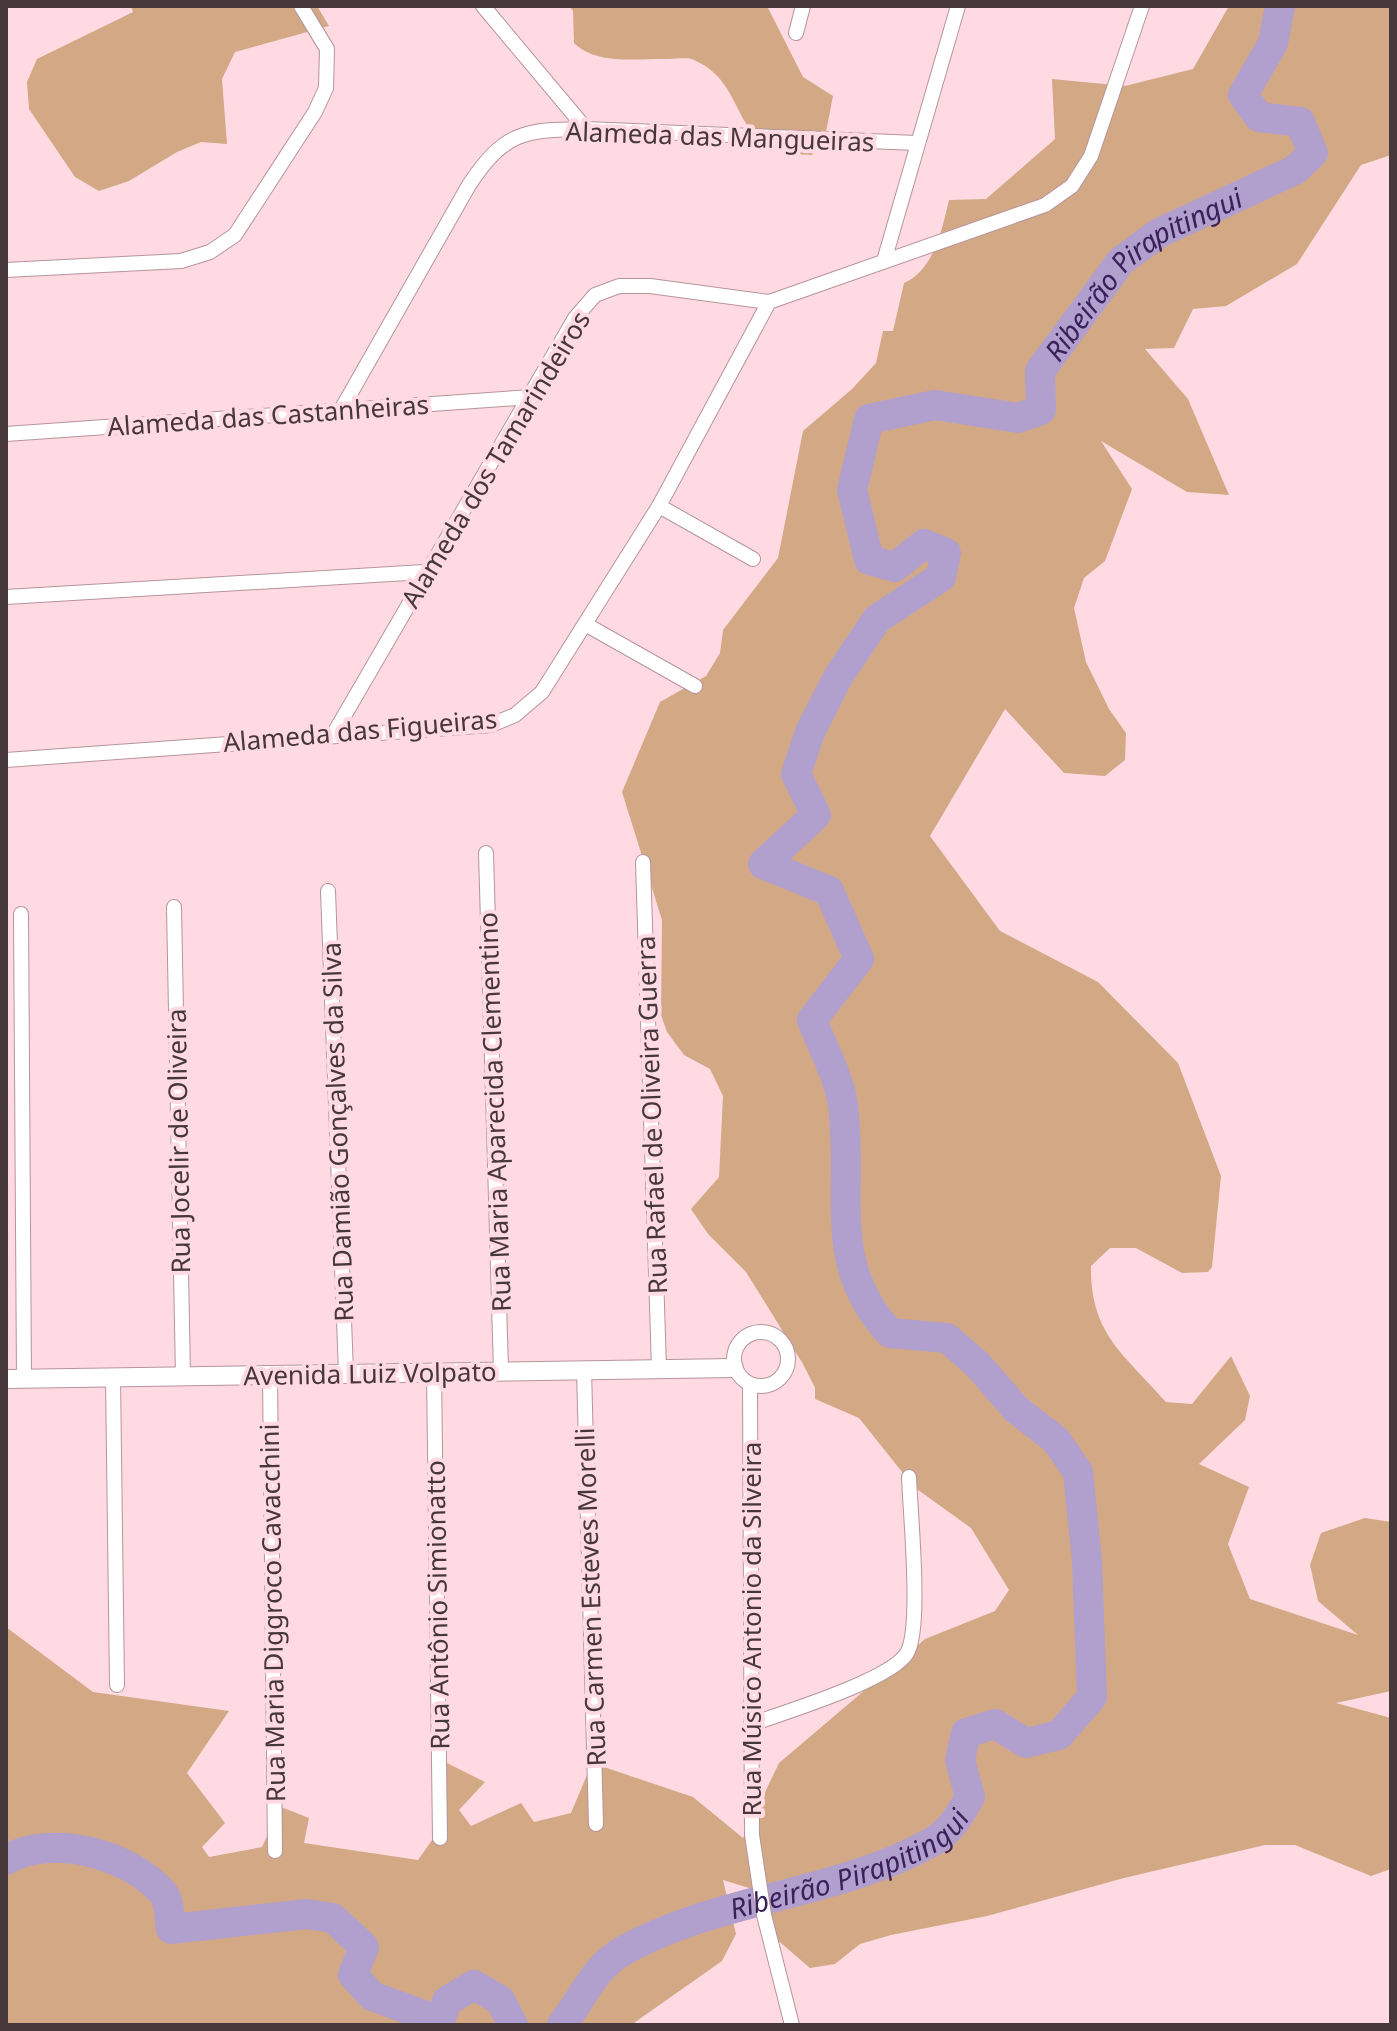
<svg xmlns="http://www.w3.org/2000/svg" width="1397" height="2031" font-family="'Noto Sans',sans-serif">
<rect width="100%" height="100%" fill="#ffdae3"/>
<path fill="#d3a985" d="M131,6H317L329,26L235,52L222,79L227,144L201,142L177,152L129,181L99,191L75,177L29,109L27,82L37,59L133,12Z
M569,6H767L803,77L833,96L826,132L812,155C724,153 753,86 694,60C687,57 676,59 669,59C639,58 597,66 574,43L573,11Z
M1229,6H1391V155L1361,165L1297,264L1226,306L1193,309L1174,348L1145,349L1188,399L1229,495L1187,492L1101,441L1132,489L1105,561L1084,578L1074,608L1086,662L1109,709L1126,733L1125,760L1105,776L1064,773L1005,709L930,836L1000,931L1098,982L1178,1063L1221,1176L1212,1267L1208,1272L1182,1273L1136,1248H1110L1091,1266C1090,1334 1124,1354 1166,1402L1192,1404L1231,1356L1250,1396L1245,1420L1199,1464L1249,1487L1228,1544L1250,1599L1358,1635L1318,1601L1310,1565L1321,1533L1365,1518L1391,1522V1691L1336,1703L1391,1718V1869L1371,1876L1295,1845H1265L1124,1878L987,1916L891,1935L860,1944L835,1964L810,1968L774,1937L766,1893L723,1880L736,1934L722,1961L631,2025H6V1627L93,1692L229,1711L187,1773L225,1823L202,1847L209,1857L262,1847L281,1807L309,1818L304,1843L418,1860L437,1833L435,1757L485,1782L459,1810L471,1826L521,1803L534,1822L571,1813L592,1763L693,1797L743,1838L779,1763L925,1639L995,1611L1009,1590L971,1528L914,1487L859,1418L815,1399V1388L803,1364L746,1272L708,1234L691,1209L719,1177L723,1096L710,1069L684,1055L667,1032L661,1015L662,920L622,792L660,702L706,676L720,653L723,630L778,558L803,431L852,389L876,363L883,331H893L904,283C934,270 942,229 949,200L986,199L1055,139L1052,79L1125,86L1193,69Z"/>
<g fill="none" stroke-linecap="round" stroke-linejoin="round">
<g stroke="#b19fce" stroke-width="30">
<path d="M6,1860C50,1833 130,1854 163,1893C170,1901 169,1919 171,1929L307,1914L333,1918L364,1947L353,1975L372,1996L440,2021L447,2001L474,1985L500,2000L513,2025"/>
<path id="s1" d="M562,2025C583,1999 592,1969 623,1951C719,1897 838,1895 932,1842C950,1832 960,1815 970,1797L960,1760L966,1733L995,1724L1026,1743L1059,1735L1092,1697L1087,1561L1078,1472L1056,1440L1016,1409L978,1365L947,1338L890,1333C825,1264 854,1190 843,1106C840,1078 822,1047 812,1020L859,959L829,891L763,864L816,815L796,774L810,732L838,677L877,619L941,577L946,553L924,544L895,567L869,560L852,490L869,419L935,405L1018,418L1041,410L1040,371L1121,261L1159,233L1295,170L1313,153L1300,122L1259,117L1243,95L1273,43L1280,6"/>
</g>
<defs>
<path id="street" d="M483,6L586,129
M796,33L803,6
M884,261L958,6
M6,270L181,261L210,252L235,235L315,112L326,88L327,49L301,6
M341,410L469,185C505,131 524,130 586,129L916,143
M6,434L531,397
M659,506L753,559
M6,597L424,572
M585,624L695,686
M333,735L575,318L595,295L619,286H650L769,302L1045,205L1072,186L1091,156L1142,6
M6,760L491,725L515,715L542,692L659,506L769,302
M486,853L501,1371
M643,862L659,1369
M328,891L346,1373
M174,907L183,1376
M21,914L24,1379
M734 1359a27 27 0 1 1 54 0a27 27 0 1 1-54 0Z
M584,1370L596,1824
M434,1372L440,1838
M270,1374L275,1851
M113,1377L117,1685
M750,1384L752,1835L764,1915L792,2025
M752,1724C785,1712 891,1680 907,1653C922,1628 910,1511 909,1477"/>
<path id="secondary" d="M6,1379L734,1368"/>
</defs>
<use href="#street" stroke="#b6949c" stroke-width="16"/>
<use href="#secondary" stroke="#b6949c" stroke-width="20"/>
<use href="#street" stroke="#fff" stroke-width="14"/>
<use href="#secondary" stroke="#fff" stroke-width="18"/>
</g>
<g text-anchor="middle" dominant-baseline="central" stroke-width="8" stroke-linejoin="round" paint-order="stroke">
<g font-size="26" fill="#46373b" stroke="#ffdae3">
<text transform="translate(720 136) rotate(2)">Alameda das Mangueiras</text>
<text transform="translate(268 415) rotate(-4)">Alameda das Castanheiras</text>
<text transform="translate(495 459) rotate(-59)">Alameda dos Tamarindeiros</text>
<text transform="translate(360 730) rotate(-5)">Alameda das Figueiras</text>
<text transform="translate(494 1112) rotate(-92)">Rua Maria Aparecida Clementino</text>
<text transform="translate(651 1115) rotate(-92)">Rua Rafael de Oliveira Guerra</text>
<text transform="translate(337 1132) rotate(-92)">Rua Damião Gonçalves da Silva</text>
<text transform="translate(178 1141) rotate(-91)">Rua Jocelir de Oliveira</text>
<text transform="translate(370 1373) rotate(-1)">Avenida Luiz Volpato</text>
<text transform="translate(590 1597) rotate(-92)">Rua Carmen Esteves Morelli</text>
<text transform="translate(437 1605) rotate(-91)">Rua Antônio Simionatto</text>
<text transform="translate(272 1613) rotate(-91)">Rua Maria Diggroco Cavacchini</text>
<text transform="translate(751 1629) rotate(-90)">Rua Músico Antonio da Silveira</text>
</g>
<g font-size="28" font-style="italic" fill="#3b215a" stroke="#ffdae3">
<text stroke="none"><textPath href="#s1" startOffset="2714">Ribeirão Pirapitingui</textPath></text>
<text stroke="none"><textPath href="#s1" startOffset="340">Ribeirão Pirapitingui</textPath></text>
</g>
</g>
<rect width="1397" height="2031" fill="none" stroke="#46373b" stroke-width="16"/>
</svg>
